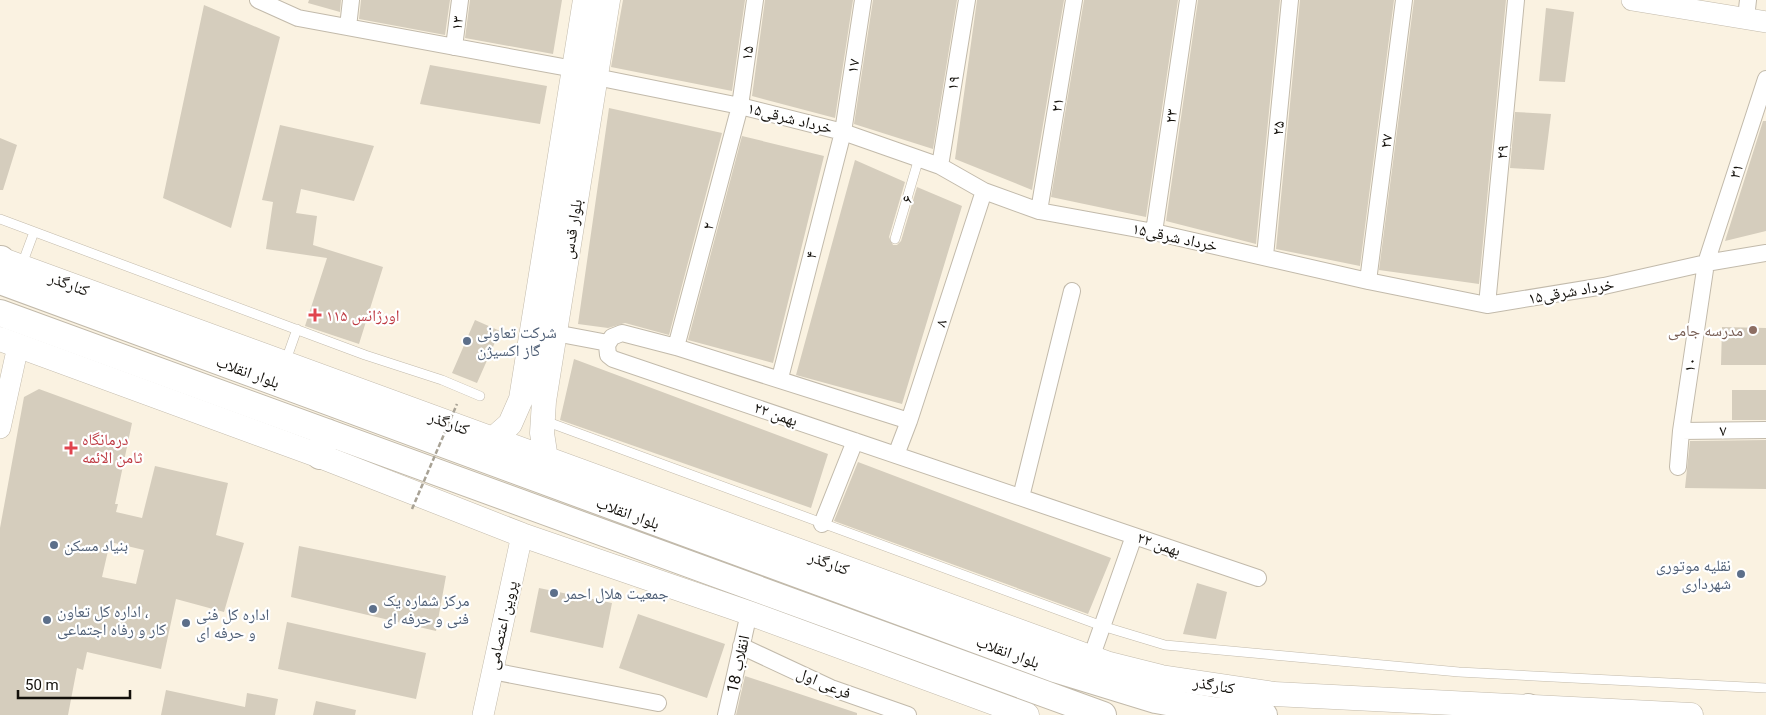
<svg xmlns="http://www.w3.org/2000/svg" width="1766" height="715" font-family="Roboto,'Noto Naskh Arabic',sans-serif">
<rect width="100%" height="100%" fill="#faf2e1"/>
<path fill="#d5cdbd" fill-rule="evenodd" d="M309,0H341L340,12L308,3Z
M361,0H450L445,35L359,19Z
M470,0H562L553,54L465,38Z
M623,0H745L732,91L611,67Z
M765,0H853L835,118L752,96Z
M873,0H957L933,149L854,124Z
M977,0H1064L1032,190L955,159Z
M1084,0H1178L1146,217L1051,197Z
M1198,0H1280L1256,244L1166,221Z
M1300,0H1394L1360,266L1276,249Z
M1414,0H1506L1479,284L1379,270Z
M204,5L280,37L231,228L163,198Z
M1546,8L1574,12L1565,82L1539,81Z
M430,65L547,86L540,124L420,104Z
M609,108L722,133L669,335L625,323L608,328L578,324Z
M1515,112L1551,114L1544,170L1510,168Z
M1763,121H1766V231L1725,241Z
M280,125L374,146L354,201L301,189L296,213L317,216L313,245L383,267L359,344L305,326L327,258L266,249L273,202L262,200Z
M742,136L824,156L773,363L688,340Z
M0,138L17,145L3,190H0Z
M855,160L905,182L889,237L893,245H897L901,241L917,187L962,206L902,404L796,375Z
M475,320L500,331L477,383L452,373Z
M1722,327L1766,328V365H1721Z
M574,359L828,454L811,508L560,420Z
M39,389L132,423L115,504H118L116,512L142,518L155,466L228,483L216,535L244,543L224,612L176,599L161,669L87,652L83,670L77,668L68,715H0V528L24,397ZM110,542L144,550L136,584L102,577Z
M1732,390H1766V420H1732Z
M1766,440V489L1685,488L1690,441Z
M858,462L1111,558L1088,614L834,521Z
M299,546L446,576L436,631L291,597Z
M1197,583L1227,592L1216,639L1183,634Z
M539,588L612,603L603,648L530,632Z
M638,614L725,644L707,698L619,668Z
M287,622L426,653L416,699L278,669Z
M745,676L857,713V715H736Z
M166,690L245,707L247,693L278,699L275,715H161Z
M316,701L356,710L355,715H313Z"/>
<g fill="none" stroke-linecap="round" stroke-linejoin="round">
<defs>
<path id="service" d="M0,219L365,355L442,380L480,396
M895,239L919,158
M21,267L34,232
M285,363L297,329
M545,421L1102,626L1165,645L1459,672L1766,688"/>
<path id="minor" d="M258,0L298,18L574,69
M1746,18L1748,0
M348,27L351,0
M454,47L460,0
M596,77L740,106L843,132L940,166L984,191L1039,211L1154,232L1368,281L1487,305L1604,286L1706,263L1766,253
M940,166L967,0
M1039,211L1074,0
M1154,232L1188,0
M1265,256L1290,0
M1368,281L1404,0
M1487,305L1516,0
M555,333L608,343
M676,347L740,106L755,0
M780,378L843,132L863,0
M909,421L676,347L622,333L612,337L607,345L608,355L613,359L1258,578
M1681,431L1766,430
M896,455L909,421L984,191
M1678,467L1681,431L1706,263L1766,79
M1021,497L1072,291
M822,524L855,441
M741,646L831,688L908,715
M1091,658L1134,536
M492,671L658,703
M726,715L749,613"/>
<path id="tertiary" d="M1632,0L1766,22
M0,428L18,346
M483,715L522,535"/>
<path id="secondary" d="M0,259L1109,664L1161,677L1274,694L1691,715
M0,339L320,456L522,535L749,613L1027,715
M493,439L510,424L521,399L585,0
M546,459L542,433L544,401L608,0"/>
<path id="primary" d="M0,264L1,259
M0,281L1055,669L1156,700L1212,710L1264,715
M0,313L1103,715
M320,456L327,432
M1528,707V715"/>
</defs>
<use href="#service" stroke="#c2baab" stroke-width="10"/>
<use href="#minor" stroke="#c2baab" stroke-width="18"/>
<use href="#tertiary" stroke="#c2baab" stroke-width="22"/>
<use href="#secondary" stroke="#c2baab" stroke-width="25"/>
<use href="#primary" stroke="#c2baab" stroke-width="28"/>
<use href="#service" stroke="#fff" stroke-width="9"/>
<use href="#minor" stroke="#fff" stroke-width="16"/>
<use href="#tertiary" stroke="#fff" stroke-width="21"/>
<use href="#secondary" stroke="#fff" stroke-width="24"/>
<use href="#primary" stroke="#fff" stroke-width="26"/>
<path stroke="#a8a295" stroke-width="2.5" stroke-dasharray="5 2.5" stroke-linecap="butt" d="M412,509L457,404"/>
</g>
<g fill="#e0444e" stroke="#fff" stroke-width="2">
<path d="M312.5 307.5h5v5h5v5h-5v5h-5v-5h-5v-5h5z"/>
<path d="M68.5 440.5h5v5h5v5h-5v5h-5v-5h-5v-5h5z"/>
</g>
<circle fill="#8d6e63" stroke="#fff" stroke-width="2" cx="1753" cy="330" r="5"/>
<g fill="#5c6f8a" stroke="#fff" stroke-width="2">
<circle cx="467" cy="341" r="5"/>
<circle cx="54" cy="545" r="5"/>
<circle cx="1741" cy="574" r="5"/>
<circle cx="554" cy="593" r="5"/>
<circle cx="373" cy="609" r="5"/>
<circle cx="47" cy="620" r="5"/>
<circle cx="186" cy="623" r="5"/>
</g>
<g text-anchor="middle" dominant-baseline="central" stroke-width="4.5" stroke-linejoin="round" paint-order="stroke">
<g font-size="16" fill="#13100b" stroke="#fff">
<text transform="translate(457 23) rotate(-82)">۱۳</text>
<text transform="translate(747 53) rotate(-82)">۱۵</text>
<text transform="translate(853 66) rotate(-81)">۱۷</text>
<text transform="translate(953 83) rotate(-81)">۱۹</text>
<text transform="translate(1057 105) rotate(-80)">۲۱</text>
<text transform="translate(1171 116) rotate(-82)">۲۳</text>
<text transform="translate(790 118) rotate(14)">۱۵خرداد شرقی</text>
<text transform="translate(1278 128) rotate(-85)">۲۵</text>
<text transform="translate(1386 141) rotate(-83)">۲۷</text>
<text transform="translate(1502 152) rotate(-84)">۲۹</text>
<text transform="translate(1736 171) rotate(-72)">۳۱</text>
<text transform="translate(907 199) rotate(-73)">۶</text>
<text transform="translate(708 226) rotate(-75)">۲</text>
<text transform="translate(572 229) rotate(-81)">بلوار قدس</text>
<text transform="translate(1175 237) rotate(12)">۱۵خرداد شرقی</text>
<text transform="translate(811 255) rotate(-76)">۴</text>
<text transform="translate(69 284) rotate(20)">کنارگذر</text>
<text transform="translate(1571 291) rotate(-10)">۱۵خرداد شرقی</text>
<text transform="translate(941 323) rotate(-72)">۸</text>
<text transform="translate(1690 365) rotate(-81)">۱۰</text>
<text transform="translate(248 372) rotate(20)">بلوار انقلاب</text>
<text transform="translate(776 414) rotate(19)">۲۲ بهمن</text>
<text transform="translate(449 423) rotate(20)">کنارگذر</text>
<text x="1723" y="430">۷</text>
<text transform="translate(628 513) rotate(20)">بلوار انقلاب</text>
<text transform="translate(1159 544) rotate(19)">۲۲ بهمن</text>
<text transform="translate(829 563) rotate(20)">کنارگذر</text>
<text transform="translate(502 625) rotate(-77)">پروین اعتصامی</text>
<text transform="translate(1008 652) rotate(20)">بلوار انقلاب</text>
<text transform="translate(738 664) rotate(-78)">انقلاب 18</text>
<text transform="translate(824 683) rotate(23)">فرعی اول</text>
<text transform="translate(1214 685) rotate(9)">کنارگذر</text>
</g>
<g font-size="16" fill="#be3a42" stroke="#fff" text-anchor="start">
<text x="326" y="315">اورژانس ۱۱۵</text>
<text x="82" y="439">درمانگاه<tspan x="82" dy="18">ثامن الائمه</tspan></text>
</g>
<g font-size="16" fill="#785e54" stroke="#fff" text-anchor="end">
<text x="1743" y="330">مدرسه جامی</text>
</g>
<g font-size="16" fill="#4e5e75" stroke="#fff" text-anchor="start">
<text x="477" y="332">شرکت تعاونی<tspan x="477" dy="18">گاز اکسیژن</tspan></text>
<text x="64" y="545">بنیاد مسکن</text>
<text x="1731" y="565" text-anchor="end">نقلیه موتوری<tspan x="1731" dy="18">شهرداری</tspan></text>
<text x="564" y="593">جمعیت هلال احمر</text>
<text x="383" y="600">مرکز شماره یک<tspan x="383" dy="18">فنی و حرفه ای</tspan></text>
<text x="57" y="611">اداره کل تعاون ،<tspan x="57" dy="18">کار و رفاه اجتماعی</tspan></text>
<text x="196" y="614">اداره کل فنی<tspan x="196" dy="18">و حرفه ای</tspan></text>
</g>
</g>
<path d="M18 690v8h112v-8" fill="none" stroke="#13100b" stroke-width="2.5"/>
<text x="25" y="690" font-size="15" fill="#13100b" stroke="#ffffff" stroke-width="4" paint-order="stroke">50 m</text>
</svg>
